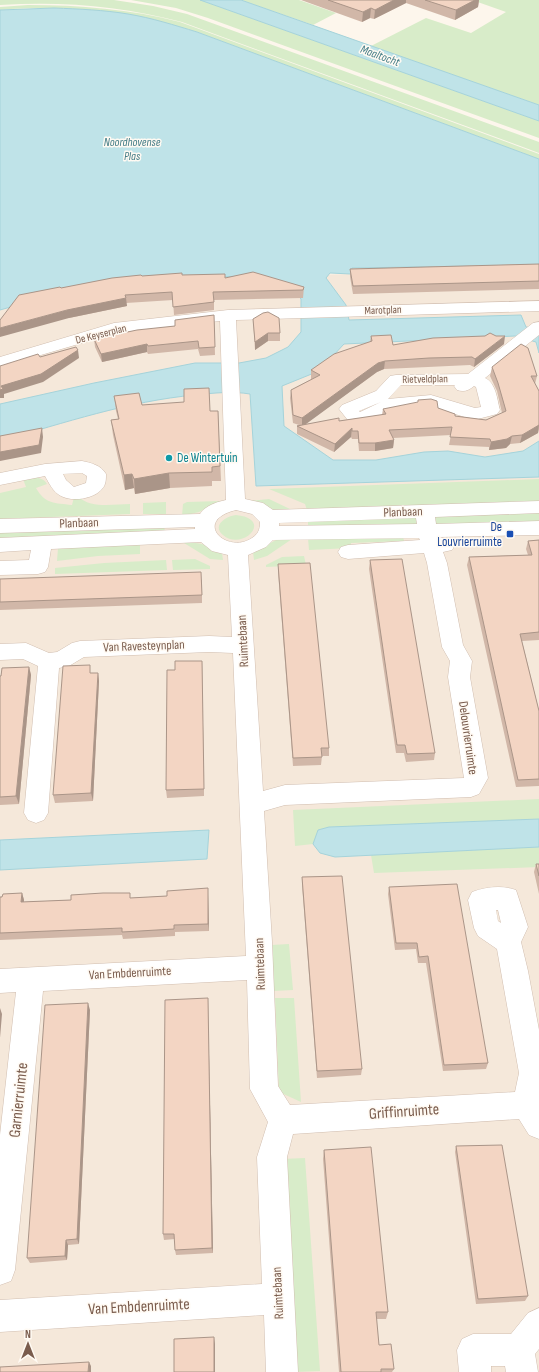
<svg xmlns="http://www.w3.org/2000/svg" width="539" height="1372" font-family="'Sofia Sans Condensed',sans-serif">
<rect width="100%" height="100%" fill="#fdf6ec"/>
<path fill="#f5e8da" d="M539,265V1372H0V310L21,304L176,278L351,274L352,268Z"/>
<path fill="#d8ecc9" d="M0,0H114L153,6L187,14L539,142V153L182,22C122,6 62,1 0,5Z
M131,0H200L539,121V138L208,18L176,8Z
M241,0H299L336,13L313,25Z
M472,0H539V105L371,46L426,18L471,33L506,12Z
M28,5C80,5 130,9 180,22L539,154V159L197,32C131,12 69,4 0,10V7Z
M32,477C38,478 44,478 47,484L36,488C45,504 55,503 72,505L74,497H79C91,509 115,504 130,504V514L0,519V493L26,487L23,479Z
M539,479V502L307,510L305,504L269,489Z
M269,499L290,509L291,512L277,511L249,501Z
M221,501L199,512L182,516L183,504L187,502Z
M166,502V514H143V503Z
M539,511V522L435,525L433,518L438,514Z
M236,515C275,519 242,552 223,535C211,525 227,516 236,515Z
M411,515L417,519L418,527L308,528V520Z
M164,525L165,532L0,539V529Z
M403,536L404,541L351,543V548L309,550L308,538Z
M278,539H292L267,556L254,560L253,552Z
M183,541L202,544L222,553L223,560L210,559L184,543Z
M140,545V554L98,556L57,561L58,548Z
M304,556L306,565L266,567V565L282,557Z
M195,559L210,566V569L173,570L172,560Z
M166,560L167,570L55,574V568L104,563Z
M539,799V819L329,827L318,830L313,844L295,846L293,810Z
M539,847V867L374,873L371,855Z
M289,944L293,990L273,991L271,945Z
M275,998H294L301,1102L279,1092Z
M305,1158L320,1371L295,1372L282,1159Z"/>
<path fill="#bfe3e8" stroke="#a5d3da" d="M200,0H241L539,105V121Z
M54,8C79,9 104,10 128,14C152,18 174,25 197,32L539,159V265L352,268L351,274L330,273L326,278L346,305L349,320L521,315L526,327L539,329V353L536,342L515,336L344,344L319,371L282,386L284,426L333,460H376L424,452L448,451L485,457L523,451L539,441V477L256,486L250,394C232,391 214,393 195,395C129,401 64,423 0,441V404L94,383L195,363H239L266,358L288,347L301,332V299L294,291L254,276L176,278L21,304L0,310V10Z
M539,819V847L335,857L320,853L313,844L318,830L329,827Z
M209,830L207,859L0,870V840Z"/>
<g fill="none" stroke-linecap="round" stroke-linejoin="round">
<defs>
<path id="minor" d="M539,301V311L236,320L245,499L263,503L273,510L539,501V513L435,517L436,524L539,521V535L439,537L452,540L455,545L452,550L443,552L447,563L463,645L472,661L470,677L488,778L479,794L471,797L285,805L264,811L272,942L278,1086L290,1105L515,1092L519,1073L497,949L478,936L474,928L468,900L472,892C486,887 502,885 516,890L528,927L521,942L528,971L539,1030V1139L529,1135L519,1119L293,1134L287,1157L298,1372H266L264,1315L0,1332V1300L262,1284L257,1157L268,1122L250,1089L247,980L43,991L15,1270L11,1281L0,1285V1135L16,992L0,993V969L246,956L233,653L209,652L84,657L69,666L59,668L48,813L44,820L36,823L28,820L24,813L38,666L23,659L0,660V644L26,643L49,653L57,652L72,643L80,641L209,636L232,637L228,555L212,551L201,542L51,549L48,567L45,572L38,574L0,575V561L29,560L31,550L0,552V538L195,529V527L0,533V519L200,514C206,505 217,502 226,500L220,321L116,333L0,367V357L114,323L228,310ZM236,510L252,514L260,522C260,530 258,534 252,538C227,555 191,521 236,510ZM416,518L417,524L279,526V523ZM419,538L420,540L348,545L341,547L338,552L341,557L348,559L424,553L427,563L442,647L450,661L448,677L464,778L285,785L263,791L248,555L266,547L273,540ZM496,910H498L501,923L498,921Z
M539,322V335L485,378C496,383 497,399 500,410L497,414L474,420L430,406L396,408L357,426L351,424L339,409L342,405L376,391L390,376L396,375L468,374L533,323ZM401,385H455L454,386L457,390C464,392 468,391 474,386L476,387L481,407L475,408L431,395L388,399ZM381,402L360,412L359,411Z
M82,461C91,463 101,465 106,474C106,479 106,485 102,489C94,499 72,502 61,496C53,492 49,483 45,476L0,485V473L45,464ZM82,473L87,476L86,483L74,487L66,480L63,474Z
M539,1308V1349L535,1354L538,1372H506L505,1366H491V1372H459L457,1350L462,1339L473,1334H511L528,1313Z"/>
</defs>
<use href="#minor" stroke="#d1beb0" stroke-width="1"/>
<use href="#minor" fill="#fff" fill-rule="evenodd"/>
</g>
<path fill="#d1b7a8" d="M301,0H479L478,7L455,20L406,3L374,19L370,18L362,22Z
M539,264V289L353,294L350,277V269Z
M182,275L225,278L304,287L303,298L214,300V310L174,315L173,300L126,303L127,306L69,318L61,288L142,276Z
M214,315L215,355L200,356L198,349L148,354L147,352L102,362L95,347L94,339L175,326Z
M253,319L280,333V341H268L255,350Z
M371,336L393,345L504,344L474,367L470,365L428,367L384,369L377,372L305,424L339,421L382,415L383,409L418,403V400L438,408L455,416L486,420L502,413L497,391L490,376L492,367L537,376L535,384L539,391V429L538,433L520,443L510,444L506,448L489,450V447L449,445L451,435L393,438L394,440L393,448L375,451H359L358,439H352L351,437L334,452L297,434V426L299,425L293,423L290,398L291,390L312,379H311V370L370,342Z
M114,396L142,405L210,411H218L221,481H212V486L170,488L135,494L134,488L125,490L113,435L111,420L118,419L116,411Z
M539,540V640L522,641L539,711V786L516,787L467,565L469,557L528,555L526,549L528,541Z
M370,560L435,753L434,760L406,762L404,753H396L369,569Z
M278,564L329,748V756H322L321,765L293,766L278,572Z
M0,579L202,580V603L0,610Z
M29,667L31,675L19,804L0,805V676Z
M202,669L204,796L167,798L166,790Z
M98,673L99,681L93,801L55,803L53,795Z
M536,864H539V894L534,872Z
M302,877L362,1069L361,1075L317,1078L302,885Z
M389,887L488,1063L486,1069L443,1071L426,963H418L416,949L395,950L388,894Z
M208,888L209,931L175,932V936L123,939L122,935L0,940V897L22,893L24,900V902L71,900L130,893V898L167,896Z
M208,1005L213,1253L176,1255L175,1250V1239L164,1240L163,1234Z
M90,1010L79,1244L68,1245L67,1260L30,1263L27,1258Z
M456,1146L528,1296L525,1301L476,1304L455,1152Z
M324,1150L388,1312L386,1319H376L379,1345L394,1369L392,1372H339L323,1159Z"/>
<path fill="#aa9588" d="M394,0H406V3L374,19L375,10Z
M475,0H479L478,7L455,20L456,10Z
M371,8L370,18L362,22L363,12Z
M126,298L127,306L69,318L0,337V328L67,310Z
M268,333V341L255,350V342Z
M505,336L504,344L474,367L475,359Z
M147,344V352L102,362L101,354Z
M78,350L79,358L43,382L4,394V398H0V390L1,386Z
M385,361L384,369L377,372L302,427V418L378,363Z
M539,425L538,433L520,443L522,435Z
M42,428L43,437L41,453L0,461V452Z
M352,428L351,437L334,452L335,444Z
M512,436L510,444L506,448L489,450L491,442Z
M394,440L393,448L375,451V443Z
M169,473L170,488L135,494L134,479Z
M132,474L134,488L125,490L124,475Z
M202,661V669L204,796V789Z
M29,667L31,675L19,804L16,796Z
M98,673L99,681L93,801L91,793Z
M208,888V895L209,931L208,924Z
M22,893L24,900L23,910L21,902Z
M208,998V1005L213,1253L212,1248Z
M88,1003L90,1010L79,1244L77,1239Z
M0,1008L2,1014L0,1038Z
M66,1240L68,1245L67,1260L65,1256Z
M214,1337L215,1344V1372H214Z
M89,1362L91,1366V1372H88Z"/>
<path fill="#f3d5c3" stroke="#aa9588" d="M328,0H394L375,10L371,8L363,12Z
M425,0H475L456,10Z
M539,264V281L353,286L350,269Z
M253,272L304,287L303,290L213,292L214,302L173,307L172,292L125,295L126,298L67,310L0,328V320L19,295L60,287L61,288L112,278L141,275L142,276L182,273V275L225,274V278Z
M268,312L279,318L280,333H268L255,342L253,319L263,313Z
M214,315L215,347L199,348L198,341L148,346L147,344L101,354L94,339L137,330L175,326V320Z
M490,333L496,336H505L475,359L472,357L429,358L385,361L378,363L302,418L293,415L291,390L320,375L311,370L334,354L372,341L371,336L391,335L393,345L433,338L485,336Z
M521,344L528,348L537,376H531L539,391V425L522,435L512,436L507,439L491,442L490,439L450,437L452,427L389,430L394,440L375,443H359L358,431H352V428L335,444L297,426L339,418V421L386,414L383,409L418,402V400L431,399L437,401L438,408L455,414V416L486,420L506,411L498,383L492,367Z
M76,347L78,350L41,374L1,386L3,389L0,390V366L38,354L40,357Z
M209,388L210,411H218L220,466L212,467V472L169,473L134,479L132,474L124,475L111,420L119,419L114,396L139,393L142,405L184,402V389Z
M42,428L39,445L0,452V436Z
M539,540V632L520,634L539,711V779L518,780L469,557L532,555L528,541Z
M402,559L435,753L407,754L405,745H397L370,560Z
M310,563L329,748H321L322,757L293,758L278,564Z
M201,572L202,595L0,602V579Z
M175,661H202L204,789L166,790L167,670H175Z
M90,665V673H98L91,793L53,795L63,666Z
M29,667L16,796L0,797V676H1L2,668Z
M536,864H539V876Z
M342,876L362,1069L317,1071L302,877Z
M457,884L488,1063L444,1065L428,956L419,957L417,943H396L389,887Z
M208,888V924L174,925V929L122,932V928L0,933V897H2L3,894L22,893L21,902L71,900V895L103,893H130V898L167,896V891Z
M208,998L212,1248L175,1250L174,1234H163L165,1000Z
M88,1003L77,1239L66,1240L65,1256L27,1258L45,1005Z
M502,1145L528,1296L478,1299L456,1146Z
M371,1147L388,1312H376L379,1345L391,1344L394,1369H381V1372H341L324,1150Z
M214,1337V1372H174V1339Z
M89,1362L88,1372H0V1367Z"/>
<circle fill="#0f9aa8" stroke="#fffaf3" stroke-width="1.5" cx="169" cy="458" r="4"/>
<rect fill="#1a4fb4" stroke="#fffaf3" stroke-width="1.5" x="506" y="530" width="8" height="8" rx="2"/>
<g text-anchor="middle" dominant-baseline="central" stroke-width="3" stroke-linejoin="round" paint-order="stroke">
<g font-size="11" fill="#7a5c4d" stroke="#fffaf3">
<text transform="translate(383 310) rotate(-2)">Marotplan</text>
<text transform="translate(101 334) rotate(-14)">De Keyserplan</text>
<text transform="translate(425 379) rotate(-1)">Rietveldplan</text>
</g>
<g font-size="12" font-style="italic" fill="#437c86" stroke="#fffaf3">
<text transform="translate(380 56) rotate(20)">Maaltocht</text>
<text x="132" y="142">Noordhovense<tspan x="132" dy="14">Plas</tspan></text>
</g>
<g font-size="13" fill="#0d838f" stroke="#fffaf3" text-anchor="start">
<text x="177" y="458">De Wintertuin</text>
</g>
<g font-size="13" fill="#7a5c4d" stroke="#fffaf3">
<text transform="translate(403 512) rotate(-2)">Planbaan</text>
<text transform="translate(79 523) rotate(-2)">Planbaan</text>
<text transform="translate(243 641) rotate(-93)">Ruimtebaan</text>
<text transform="translate(144 646) rotate(-2)">Van Ravesteynplan</text>
<text transform="translate(468 738) rotate(82)">Delouvrierruimte</text>
<text transform="translate(260 964) rotate(-92)">Ruimtebaan</text>
<text transform="translate(130 973) rotate(-3)">Van Embdenruimte</text>
<text transform="translate(278 1293) rotate(-93)">Ruimtebaan</text>
</g>
<g font-size="13" fill="#164399" stroke="#fffaf3" text-anchor="end">
<text x="502" y="527">De<tspan x="502" dy="15">Louvrierruimte</tspan></text>
</g>
<g font-size="16" fill="#7a5c4d" stroke="#fffaf3">
<text transform="translate(19 1100) rotate(-84)">Garnierruimte</text>
<text transform="translate(404 1112) rotate(-4)">Griffinruimte</text>
<text transform="translate(139 1307) rotate(-3)">Van Embdenruimte</text>
</g>
</g>
<g transform="translate(28 1344)" stroke="#fffaf3" stroke-width="3" paint-order="stroke">
<path d="M0-3L7 15L0 10L-7 15Z" fill="#7a5c4d"/>
<text y="-6" font-size="11" font-weight="bold" text-anchor="middle" fill="#7a5c4d">N</text>
</g>
</svg>
